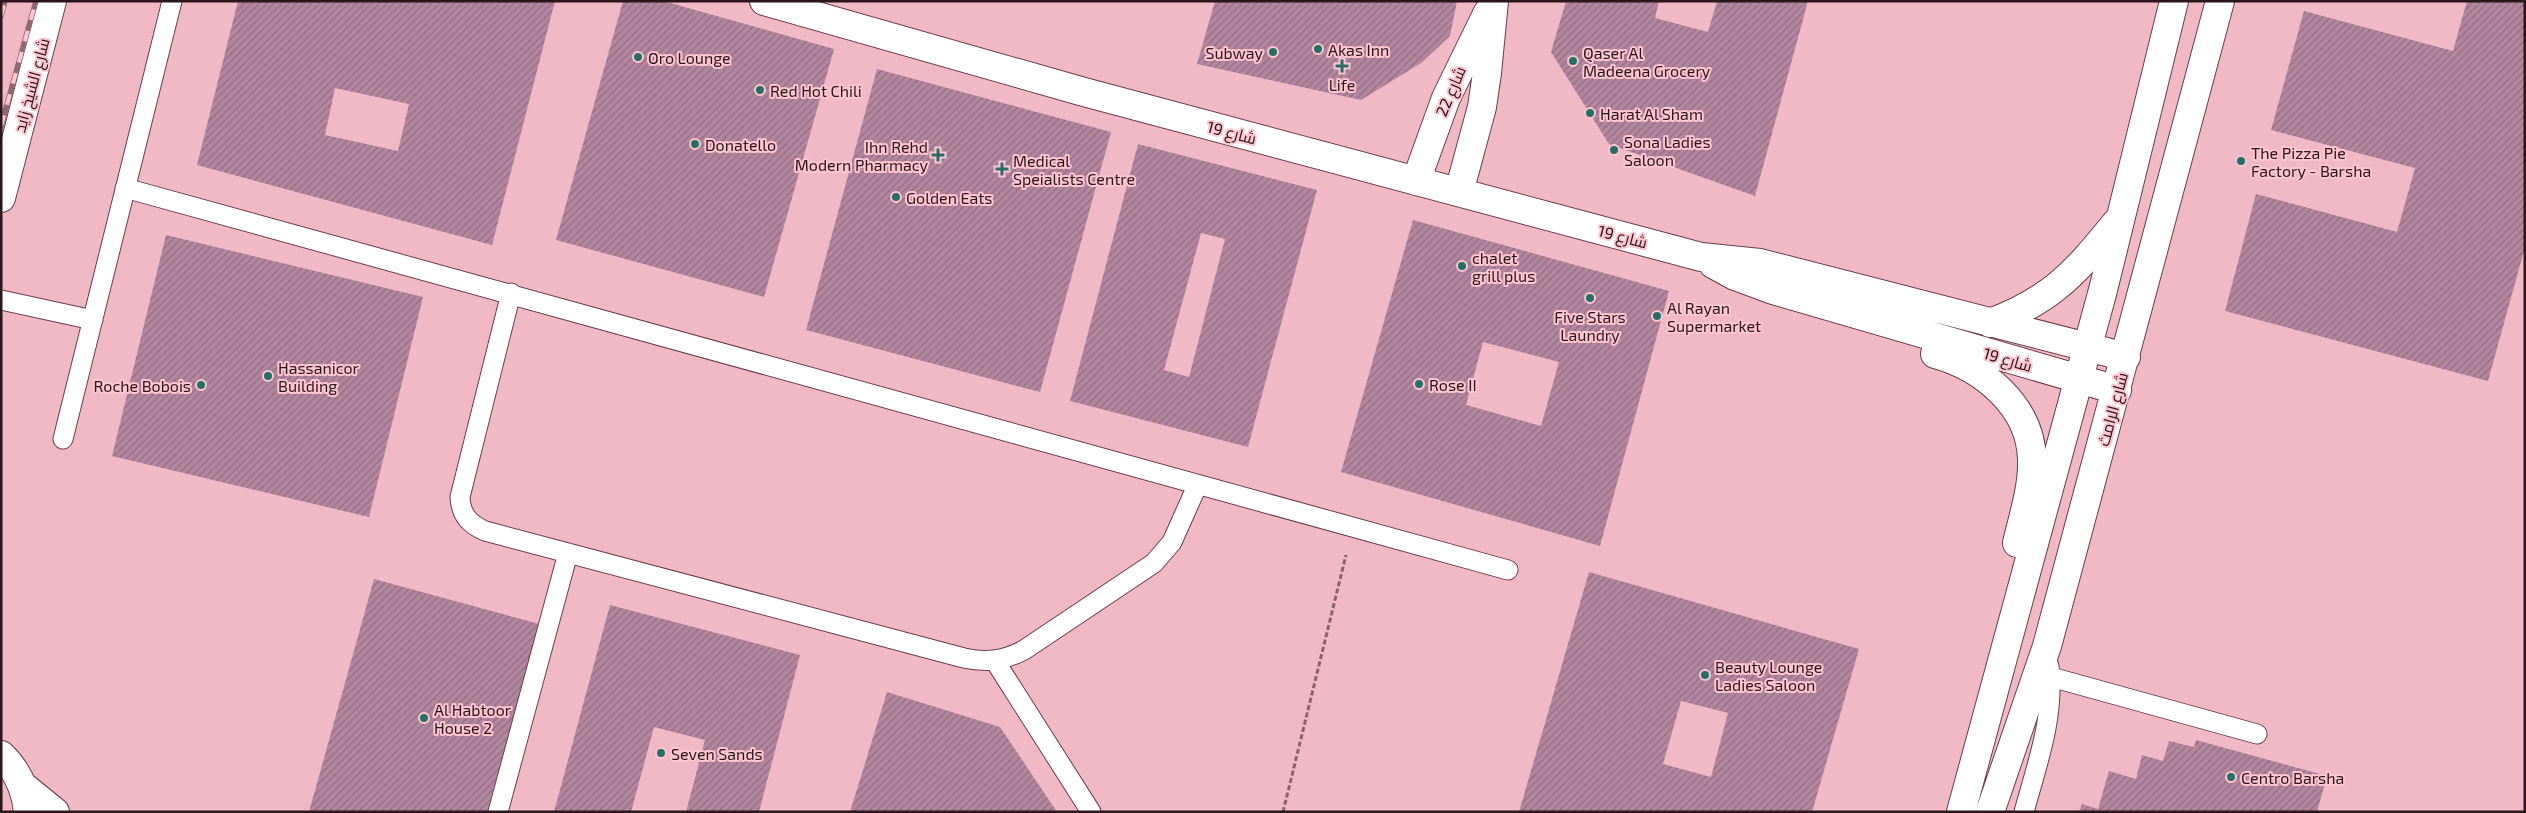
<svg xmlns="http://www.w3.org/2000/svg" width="2526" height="813" font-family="'Exo 2',Cairo,sans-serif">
<defs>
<pattern id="building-hatch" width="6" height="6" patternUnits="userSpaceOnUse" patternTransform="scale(1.25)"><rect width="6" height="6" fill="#b386a0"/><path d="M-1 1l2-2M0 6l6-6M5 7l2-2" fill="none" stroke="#926d82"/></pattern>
</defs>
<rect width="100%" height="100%" fill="#f0b9c5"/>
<path fill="url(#building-hatch)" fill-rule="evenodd" d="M238,1H555L492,245L197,165ZM335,88L409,104L398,151L325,135Z
M623,1H663L834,49L764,297L556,240Z
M1215,1H1457L1450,36L1421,63L1361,100L1197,64Z
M1566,1H1659L1655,18L1708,32L1717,1H1808L1755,196L1609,144L1551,52Z
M2467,1H2525V247L2488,381L2225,311L2256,194L2397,232L2415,168L2271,130L2304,11L2453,51Z
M877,69L1111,132L1040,392L806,330Z
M1138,144L1317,190L1248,447L1070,401ZM1201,233L1225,239L1189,377L1164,370Z
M1413,220L1669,291L1600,546L1341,472ZM1483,342L1559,362L1541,426L1466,405Z
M166,235L423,297L369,517L112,456Z
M1589,572L1859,649L1812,812H1519ZM1681,701L1728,713L1711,777L1663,764Z
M374,579L539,624L487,812H309Z
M610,605L800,655L759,812H686L705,740L654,727L631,812H554Z
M887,692L1000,727L1057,812H850Z
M2196,740L2327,776L2317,812H2079L2082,804L2098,809L2109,771L2136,779L2142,755L2163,761L2169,741L2194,747Z"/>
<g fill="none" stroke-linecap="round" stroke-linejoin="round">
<defs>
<path id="service" d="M125,188L1508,570
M511,293L460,497C461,515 469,524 485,531L964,658C986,663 1003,661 1024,650L1154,563L1172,542L1197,486
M1,300L93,320
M63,439L172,1
M995,661L1091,812
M2051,677L2257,734
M498,812L568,553
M2024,812C2037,764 2055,716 2049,666"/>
<path id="minor" d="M764,1L1084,92L1701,257L1760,263L2126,357
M1416,181L1446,98L1488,12
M1459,192L1482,107L1487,73L1494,1
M1713,264L1735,276L1770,289L2117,390
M1990,323C2052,300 2075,273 2116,223
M1935,354C1983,367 2031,406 2032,460C2033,487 2023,517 2017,543
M1961,812L2103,290L2174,1
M1990,812L2047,646L2220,1"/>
<path id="tertiary" d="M1,198L52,1
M1,755C18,771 26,789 28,812
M23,786L55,812"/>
</defs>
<use href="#service" stroke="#6b3d49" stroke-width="21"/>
<use href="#minor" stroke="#6b3d49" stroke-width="30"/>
<use href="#tertiary" stroke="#6b3d49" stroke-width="30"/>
<path stroke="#89646d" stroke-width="3" stroke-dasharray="5 2.5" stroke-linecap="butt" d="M1283,812L1346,555"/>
<use href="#service" stroke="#fff" stroke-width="19"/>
<use href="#minor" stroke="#fff" stroke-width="28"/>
<use href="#tertiary" stroke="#fff" stroke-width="28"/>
<defs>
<path id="rail" d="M1,16L5,1
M1,126L36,1"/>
</defs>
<use href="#rail" stroke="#906a72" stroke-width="5.5"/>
<use href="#rail" stroke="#fec6d2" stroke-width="4" stroke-dasharray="11" stroke-linecap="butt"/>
</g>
<g fill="#276f66" stroke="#fec6d2" stroke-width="2">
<circle cx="1318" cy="49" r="5"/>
<circle cx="1273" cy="52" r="5"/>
<circle cx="638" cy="57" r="5"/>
<circle cx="1573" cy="61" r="5"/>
<path d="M1339.5 58.5h5v5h5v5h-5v5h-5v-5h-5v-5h5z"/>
<circle cx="760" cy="90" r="5"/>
<circle cx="1590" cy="113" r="5"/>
<circle cx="695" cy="144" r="5"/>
<circle cx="1614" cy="150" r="5"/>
<path d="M935.5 147.5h5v5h5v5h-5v5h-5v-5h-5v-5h5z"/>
<circle cx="2241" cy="161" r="5"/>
<path d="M999.5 161.5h5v5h5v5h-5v5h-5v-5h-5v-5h5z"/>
<circle cx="896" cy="197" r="5"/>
<circle cx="1462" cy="266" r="5"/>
<circle cx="1590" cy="298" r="5"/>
<circle cx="1657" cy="316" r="5"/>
<circle cx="268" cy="376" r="5"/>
<circle cx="1419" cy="384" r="5"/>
<circle cx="201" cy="385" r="5"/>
<circle cx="1705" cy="675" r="5"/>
<circle cx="424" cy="718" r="5"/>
<circle cx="661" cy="753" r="5"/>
<circle cx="2231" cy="777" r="5"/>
</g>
<g text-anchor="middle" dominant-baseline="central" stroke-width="4" stroke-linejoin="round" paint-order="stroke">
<g font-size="16" fill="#2a161b" stroke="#fec6d2" text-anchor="start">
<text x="1328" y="49">Akas Inn</text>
<text x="1263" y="52" text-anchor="end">Subway</text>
<text x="1583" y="52">Qaser Al<tspan x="1583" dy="18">Madeena Grocery</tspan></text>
<text x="648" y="57">Oro Lounge</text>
<text x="1342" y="84" text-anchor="middle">Life</text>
<text x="770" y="90">Red Hot Chili</text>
<text x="1600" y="113">Harat Al Sham</text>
<text x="1624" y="141">Sona Ladies<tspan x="1624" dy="18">Saloon</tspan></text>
<text x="705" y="144">Donatello</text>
<text x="928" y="146" text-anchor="end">Ihn Rehd<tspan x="928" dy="18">Modern Pharmacy</tspan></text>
<text x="2251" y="152">The Pizza Pie<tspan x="2251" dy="18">Factory - Barsha</tspan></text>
<text x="1013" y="160">Medical<tspan x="1013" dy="18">Speialists Centre</tspan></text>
<text x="906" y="197">Golden Eats</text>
<text x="1472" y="257">chalet<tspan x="1472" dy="18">grill plus</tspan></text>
<text x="1667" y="307">Al Rayan<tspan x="1667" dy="18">Supermarket</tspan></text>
<text x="1590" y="316" text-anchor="middle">Five Stars<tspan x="1590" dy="18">Laundry</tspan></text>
<text x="278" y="367">Hassanicor<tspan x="278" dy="18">Building</tspan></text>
<text x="1429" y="384">Rose II</text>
<text x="191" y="385" text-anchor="end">Roche Bobois</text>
<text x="1715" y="666">Beauty Lounge<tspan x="1715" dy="18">Ladies Saloon</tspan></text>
<text x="434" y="709">Al Habtoor<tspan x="434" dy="18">House 2</tspan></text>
<text x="671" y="753">Seven Sands</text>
<text x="2241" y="777">Centro Barsha</text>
</g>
<g font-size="16" fill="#2a161b" stroke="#fec6d2">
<text transform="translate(31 85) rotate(-75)">شارع الشيخ زايد</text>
<text transform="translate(1450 91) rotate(-67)">شارع 22</text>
<text transform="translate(1232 132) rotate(15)">شارع 19</text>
<text transform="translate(1623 236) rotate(15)">شارع 19</text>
<text transform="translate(2008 359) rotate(16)">شارع 19</text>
<text transform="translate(2112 409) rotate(-75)">شارع الرامث</text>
</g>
</g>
<rect width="2526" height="813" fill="none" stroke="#2a161b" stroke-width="5"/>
</svg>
